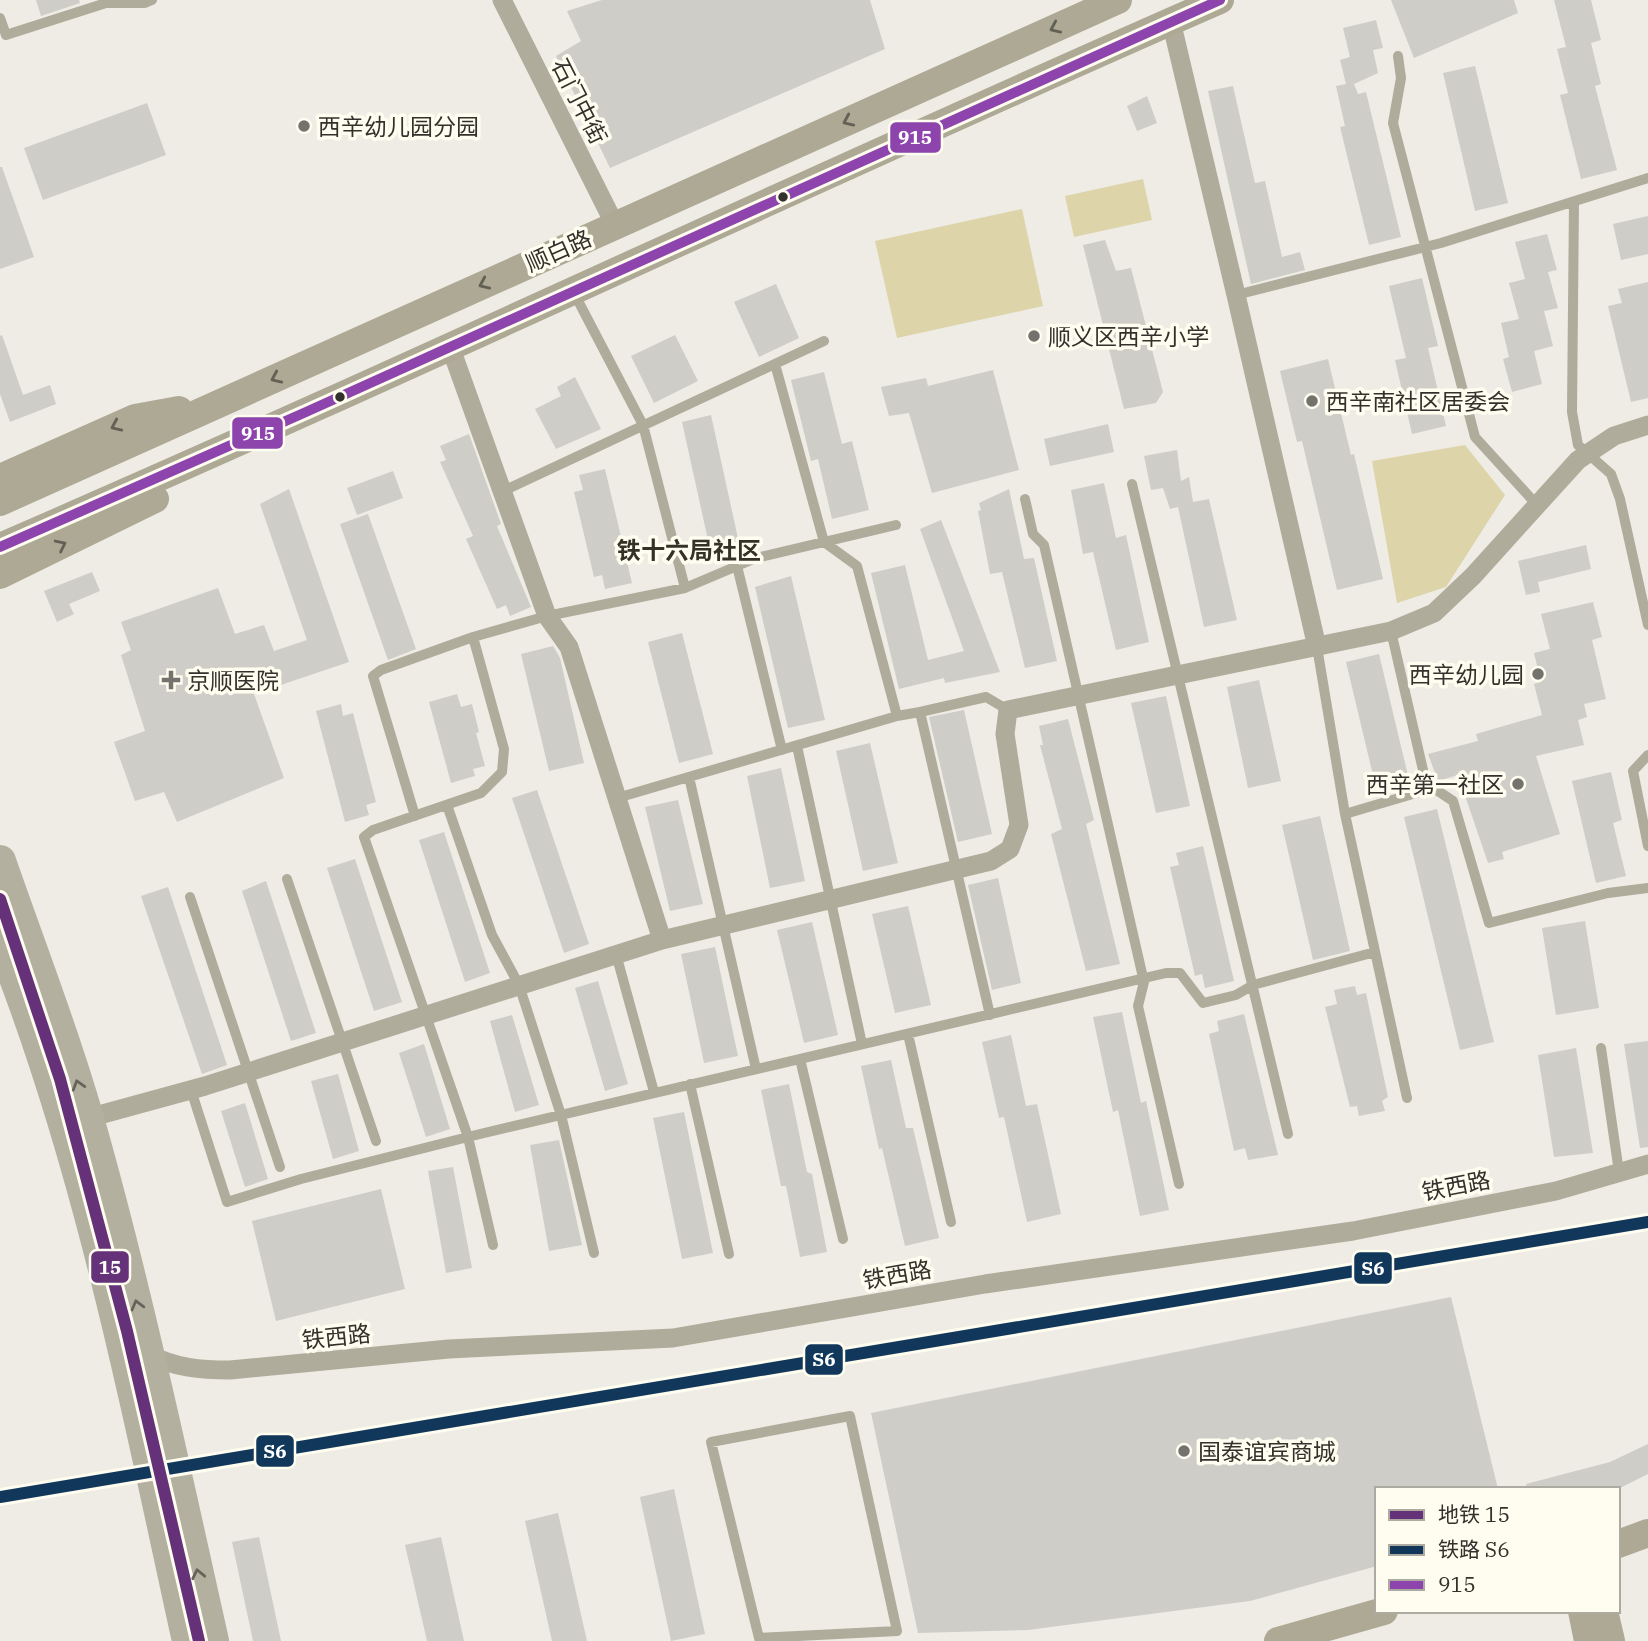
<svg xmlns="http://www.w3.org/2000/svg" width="1648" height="1641" font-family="'IBM Plex Serif','Noto Sans SC',serif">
<rect width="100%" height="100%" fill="#eeece4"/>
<path fill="#ddd4aa" d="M1143,179L1152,220L1074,237L1065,196Z
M1022,209L1043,306L897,338L875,241Z
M1465,445L1505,495L1446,587L1397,603L1372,461Z"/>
<path fill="#cfcdc7" d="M36,0H79L80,3L41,16Z
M602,0H870L885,49L610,168L556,56L581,41L567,11Z
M1391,0H1514L1518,13L1414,58Z
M1554,0H1591L1601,40L1591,43L1601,84L1595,86L1617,170L1581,179L1560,95L1568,93L1557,49L1566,47Z
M1376,20L1383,48L1373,50L1378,73L1354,84L1358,94L1366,92L1401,237L1369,245L1340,127L1345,126L1336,86L1346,84L1340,60L1350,57L1343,28Z
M1475,66L1508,203L1475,211L1443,73Z
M1233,86L1255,183L1265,181L1282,257L1300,252L1305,270L1251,284L1208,91Z
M1147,96L1157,123L1137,131L1127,106Z
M147,103L166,155L43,200L24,148Z
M0,167H2L34,257L0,269Z
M1648,216V254L1621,260L1613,224Z
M1547,234L1557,270L1548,272L1558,308L1544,311L1553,346L1534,351L1542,384L1512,392L1503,359L1509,357L1501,323L1519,319L1509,283L1525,279L1515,242Z
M1105,240L1116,271L1131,268L1163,392L1156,403L1124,409L1083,245Z
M1422,278L1438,346L1428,348L1446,426L1412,434L1395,360L1406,358L1389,286Z
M1648,282V398L1631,402L1608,306L1622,303L1618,289Z
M776,284L799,338L759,357L734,302Z
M2,335L23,395L50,385L56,404L10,422L0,394V336Z
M675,335L698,381L654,403L631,356Z
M1328,359L1351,455L1354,454L1383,579L1337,590L1302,441L1297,442L1280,371Z
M993,370L1019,470L932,493L909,413L889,416L881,387L926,378L928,386Z
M824,372L842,444L852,441L869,510L832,519L818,459L811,461L791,380Z
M575,377L601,429L556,449L535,409L561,396L557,387Z
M711,415L739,543L710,549L682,422Z
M1108,424L1114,452L1050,466L1044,439Z
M469,434L501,524L497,526L531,607L510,616L506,605L497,609L466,539L473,536L440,462L446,460L440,446Z
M1177,450L1181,481L1189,477L1193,502L1209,499L1237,620L1204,627L1178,507L1170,509L1163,488L1151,490L1144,456Z
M605,469L632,583L605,589L602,575L594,577L574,492L583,490L579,475Z
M393,471L403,498L357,515L347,488Z
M1104,483L1116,538L1126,535L1149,642L1116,650L1093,552L1083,554L1071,490Z
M289,489L349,662L254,694L284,778L177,822L164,792L135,801L114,742L145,731L121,655L131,650L121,622L218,588L235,634L264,625L274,651L307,640L260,504Z
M1009,489L1024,559L1034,558L1057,661L1025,668L1002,572L990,574L978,511L981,510L979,503Z
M368,514L416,649L388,660L340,524Z
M941,520L1000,672L945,683L944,678L899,689L871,573L905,565L928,660L964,651L920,529Z
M1586,545L1591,569L1538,582L1540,592L1526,595L1518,561Z
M92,572L100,591L69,604L74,614L57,622L44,591Z
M791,576L825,720L788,728L755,587Z
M1593,602L1602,637L1592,640L1606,699L1584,704L1587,717L1578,720L1584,745L1536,756L1560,834L1502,852L1504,859L1488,863L1458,775L1438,781L1428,754L1478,741L1476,734L1542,715L1534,684L1541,682L1534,653L1550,649L1541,614Z
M682,633L713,754L679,763L648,642Z
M553,646L560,658L584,763L549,771L521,654Z
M1379,654L1410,784L1377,792L1346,662Z
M1259,680L1281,781L1248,788L1227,687Z
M457,694L461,707L472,704L479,732L476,733L485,766L473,769L475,776L451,783L429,702Z
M1166,696L1190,806L1156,813L1131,703Z
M341,704L343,716L353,713L376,802L366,805L369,815L345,822L316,711Z
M964,710L992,834L958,842L929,717Z
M1068,719L1094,820L1086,824L1120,964L1086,971L1051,834L1062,829L1040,745H1043L1039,726Z
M870,743L898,863L863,871L836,751Z
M781,768L805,881L770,888L747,776Z
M1611,772L1622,820L1613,823L1626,876L1596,883L1572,781Z
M537,790L589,944L564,953L512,798Z
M678,800L703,904L670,911L645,807Z
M1437,809L1494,1042L1460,1050L1404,817Z
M1320,816L1350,951L1313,960L1282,825Z
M444,832L490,973L465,982L419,840Z
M1203,846L1234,981L1205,988L1202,974L1195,976L1170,867L1179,865L1176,853Z
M355,859L402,1002L374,1011L327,868Z
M998,878L1021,983L992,990L968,885Z
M266,881L316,1033L291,1041L242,891Z
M168,887L227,1065L202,1074L141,896Z
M908,906L931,1005L895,1013L872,914Z
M1585,921L1599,1008L1556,1015L1542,928Z
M812,922L838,1035L804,1043L777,930Z
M715,947L738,1056L704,1063L681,954Z
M598,981L628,1084L605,1091L575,988Z
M1355,986L1357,995L1366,993L1388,1097L1382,1101L1385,1111L1359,1116L1357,1106L1350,1107L1325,1007L1337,1004L1334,990Z
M1122,1012L1141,1103L1146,1101L1169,1210L1140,1216L1118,1110L1113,1112L1093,1017Z
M1244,1014L1278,1155L1248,1160L1245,1148L1234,1151L1209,1034L1219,1031L1217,1021Z
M512,1015L539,1105L515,1112L490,1021Z
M1011,1035L1026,1106L1037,1104L1061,1214L1027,1222L1004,1117L999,1118L982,1042Z
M1648,1041V1147L1640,1148L1624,1044Z
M424,1044L450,1129L426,1137L399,1053Z
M1576,1048L1593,1153L1554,1157L1538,1055Z
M891,1060L906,1128H913L939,1238L905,1246L882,1148L879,1149L861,1066Z
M338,1074L359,1151L333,1159L311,1081Z
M789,1084L807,1172L812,1174L827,1252L800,1257L786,1186H781L761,1090Z
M245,1103L268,1179L245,1187L221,1111Z
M684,1112L713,1253L682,1259L653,1118Z
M559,1140L582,1245L549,1251L530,1145Z
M453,1167L472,1268L446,1273L428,1171Z
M381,1189L405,1289L276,1321L252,1221Z
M1451,1297L1498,1489H1377V1566L1250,1601L1028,1630L918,1633L871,1413Z
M1648,1444V1474L1618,1489H1527L1526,1484L1610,1462Z
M674,1489L705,1634L671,1641L640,1497Z
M558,1513L587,1641H552L525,1521Z
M259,1537L281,1641H253L232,1542Z
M441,1537L464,1641H427L405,1545Z"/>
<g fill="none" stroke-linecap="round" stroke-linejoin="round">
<path stroke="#b0ac9c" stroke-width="10" d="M106,3H145L152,0
M0,18L6,35L106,3L105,0
M1398,56L1401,78L1393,123L1475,437L1537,505
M1574,202L1572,412L1578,445L1611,474L1620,499L1648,625
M574,293L643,425L685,588
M1236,295L1441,243L1648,178
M1132,484L1288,1134
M503,491L824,341
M1025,499L1033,534L1044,545L1144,982L1138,1006L1179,1184
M737,566L782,750
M1391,631L1426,783L1453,801L1489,923L1608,893L1648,888
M1317,647L1345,814L1407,1098
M920,712L986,697L1008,710
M897,716L920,712L990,1015
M797,746L862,1044
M1648,755L1633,771L1648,846
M689,777L756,1069
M617,798L897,716L857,566L824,542L775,364
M447,805L492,935L519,985L561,1115L594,1253
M1345,814L1433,788
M415,816L373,676L381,670L473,637
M287,879L376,1141
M190,897L280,1167
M616,954L654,1092
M908,1034L951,1222
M1601,1048L1619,1172
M800,1059L843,1239
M690,1084L729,1254
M191,1090L227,1202L301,1179L480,1134L1166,973H1180L1203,1003L1236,995L1253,985L1375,952
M493,1245L468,1137L364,837L373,830L481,793L502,772L504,749L473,637L547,616L685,588L756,558L896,525
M850,1416L897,1631L759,1638L711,1442Z"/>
<path stroke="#b0ac9c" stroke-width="19" d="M502,0L615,225
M1171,21L1236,295L1317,647
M662,940L991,861L1010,849L1019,825L1005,734L1008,710L1391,631L1434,613L1473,576L1578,460L1614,436L1648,425
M88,1118L205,1086L662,940L569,647L547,616L450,346
M149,1354C174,1368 202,1370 230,1370L449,1349L673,1338L985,1284L1353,1231L1556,1191L1648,1164"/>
<path stroke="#ada994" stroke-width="28" d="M0,478L135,418L179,410
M0,502L1118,0
M0,547C409,370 812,178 1220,0
M0,575L155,499
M1618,1544L1648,1533
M1582,1611L1588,1641
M1604,1611L1611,1641
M1278,1641L1384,1611"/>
<path stroke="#b3b0a0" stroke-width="32" d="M0,861C33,956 70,1050 96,1147C141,1310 176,1476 213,1641
M0,939C90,1165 136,1404 188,1641"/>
<defs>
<path id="bus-1" d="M0,547L306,412L1220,0"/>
</defs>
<use href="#bus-1" stroke="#fffcf0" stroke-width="16"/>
<use href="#bus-1" stroke="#8e44ad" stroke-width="10"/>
<defs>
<path id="rail-1" d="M0,1497L1648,1222"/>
</defs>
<use href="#rail-1" stroke="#fffcf0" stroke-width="18"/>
<use href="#rail-1" stroke="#11385b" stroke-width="12"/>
<defs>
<path id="metro-1" d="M0,899L60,1079L127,1331L199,1641"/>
</defs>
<use href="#metro-1" stroke="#fffcf0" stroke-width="18"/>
<use href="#metro-1" stroke="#653279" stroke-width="12"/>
</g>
<defs><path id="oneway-chevron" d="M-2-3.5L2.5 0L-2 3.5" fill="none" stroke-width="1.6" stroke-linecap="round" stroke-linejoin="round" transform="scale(1.75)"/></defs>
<g stroke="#636155">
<use href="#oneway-chevron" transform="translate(1055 28) rotate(156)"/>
<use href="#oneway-chevron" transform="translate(848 121) rotate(156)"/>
<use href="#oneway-chevron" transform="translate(484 284) rotate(156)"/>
<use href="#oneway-chevron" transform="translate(276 378) rotate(156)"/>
<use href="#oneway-chevron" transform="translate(116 426) rotate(156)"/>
<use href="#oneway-chevron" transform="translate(61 545) rotate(-26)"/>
</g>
<g stroke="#66645a">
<use href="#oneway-chevron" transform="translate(78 1085) rotate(-107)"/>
<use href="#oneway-chevron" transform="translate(137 1305) rotate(-105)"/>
<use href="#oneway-chevron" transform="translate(198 1574) rotate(-102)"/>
</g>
<g fill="#74726c" stroke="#fffcf0" stroke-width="2.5">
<circle cx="304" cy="126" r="7"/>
<circle cx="1034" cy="336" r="7"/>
<circle cx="1312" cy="401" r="7"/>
<circle cx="1538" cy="674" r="7"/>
<path d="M167.5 669.5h7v7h7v7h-7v7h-7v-7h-7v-7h7z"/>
<circle cx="1518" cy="784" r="7"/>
<circle cx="1184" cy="1451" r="7"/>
</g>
<g fill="#32312b" stroke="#fffcf0" stroke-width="2.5">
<circle cx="783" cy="197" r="6"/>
<circle cx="340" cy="397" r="6"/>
</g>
<g text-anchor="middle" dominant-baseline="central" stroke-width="7" stroke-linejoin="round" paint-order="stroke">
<g font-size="23" fill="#32312b" stroke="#fffcf0">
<text transform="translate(580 101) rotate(63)">石门中街</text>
<text transform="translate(558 250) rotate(-24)">顺白路</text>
<text transform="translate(1456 1185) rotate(-11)">铁西路</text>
<text transform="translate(897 1274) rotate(-10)">铁西路</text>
<text transform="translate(336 1336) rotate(-6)">铁西路</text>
</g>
<g font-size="23" fill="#32312b" stroke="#fffcf0" text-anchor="start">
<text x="318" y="126">西辛幼儿园分园</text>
<text x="1048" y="336">顺义区西辛小学</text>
<text x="1326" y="401">西辛南社区居委会</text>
<text x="1524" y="674" text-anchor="end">西辛幼儿园</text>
<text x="187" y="680">京顺医院</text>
<text x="1504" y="784" text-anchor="end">西辛第一社区</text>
<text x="1198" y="1451">国泰谊宾商城</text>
</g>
<g font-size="24" font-weight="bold" fill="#343226" stroke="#fffcf0">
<text x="689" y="550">铁十六局社区</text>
</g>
</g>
<g stroke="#fffcf0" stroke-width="2.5">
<rect x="889" y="121" width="53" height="33" rx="7" fill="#8e44ad"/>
<rect x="231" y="416" width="53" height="34" rx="7" fill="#8e44ad"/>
<rect x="90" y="1250" width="40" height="34" rx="7" fill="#653279"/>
<rect x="1353" y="1251" width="40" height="34" rx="7" fill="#11385b"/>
<rect x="804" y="1343" width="40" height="33" rx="7" fill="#11385b"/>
<rect x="255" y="1434" width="40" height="34" rx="7" fill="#11385b"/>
</g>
<g font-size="19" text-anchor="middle" font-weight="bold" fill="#fff">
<text x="915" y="144">915</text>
<text x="258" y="440">915</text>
<text x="110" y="1274">15</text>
<text x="1373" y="1275">S6</text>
<text x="824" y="1366">S6</text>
<text x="275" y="1458">S6</text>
</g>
<rect x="1375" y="1487" width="245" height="126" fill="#fffcf0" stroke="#adaba1" stroke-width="2"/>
<rect x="1389" y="1510" width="35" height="10" fill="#653279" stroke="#adaba1" stroke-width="2"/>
<text x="1438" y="1522" font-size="21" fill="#32312b">地铁 15</text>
<rect x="1389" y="1545" width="35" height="10" fill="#11385b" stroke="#adaba1" stroke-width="2"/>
<text x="1438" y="1557" font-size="21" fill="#32312b">铁路 S6</text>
<rect x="1389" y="1580" width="35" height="10" fill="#8e44ad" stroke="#adaba1" stroke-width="2"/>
<text x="1438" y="1592" font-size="21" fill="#32312b">915</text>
</svg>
